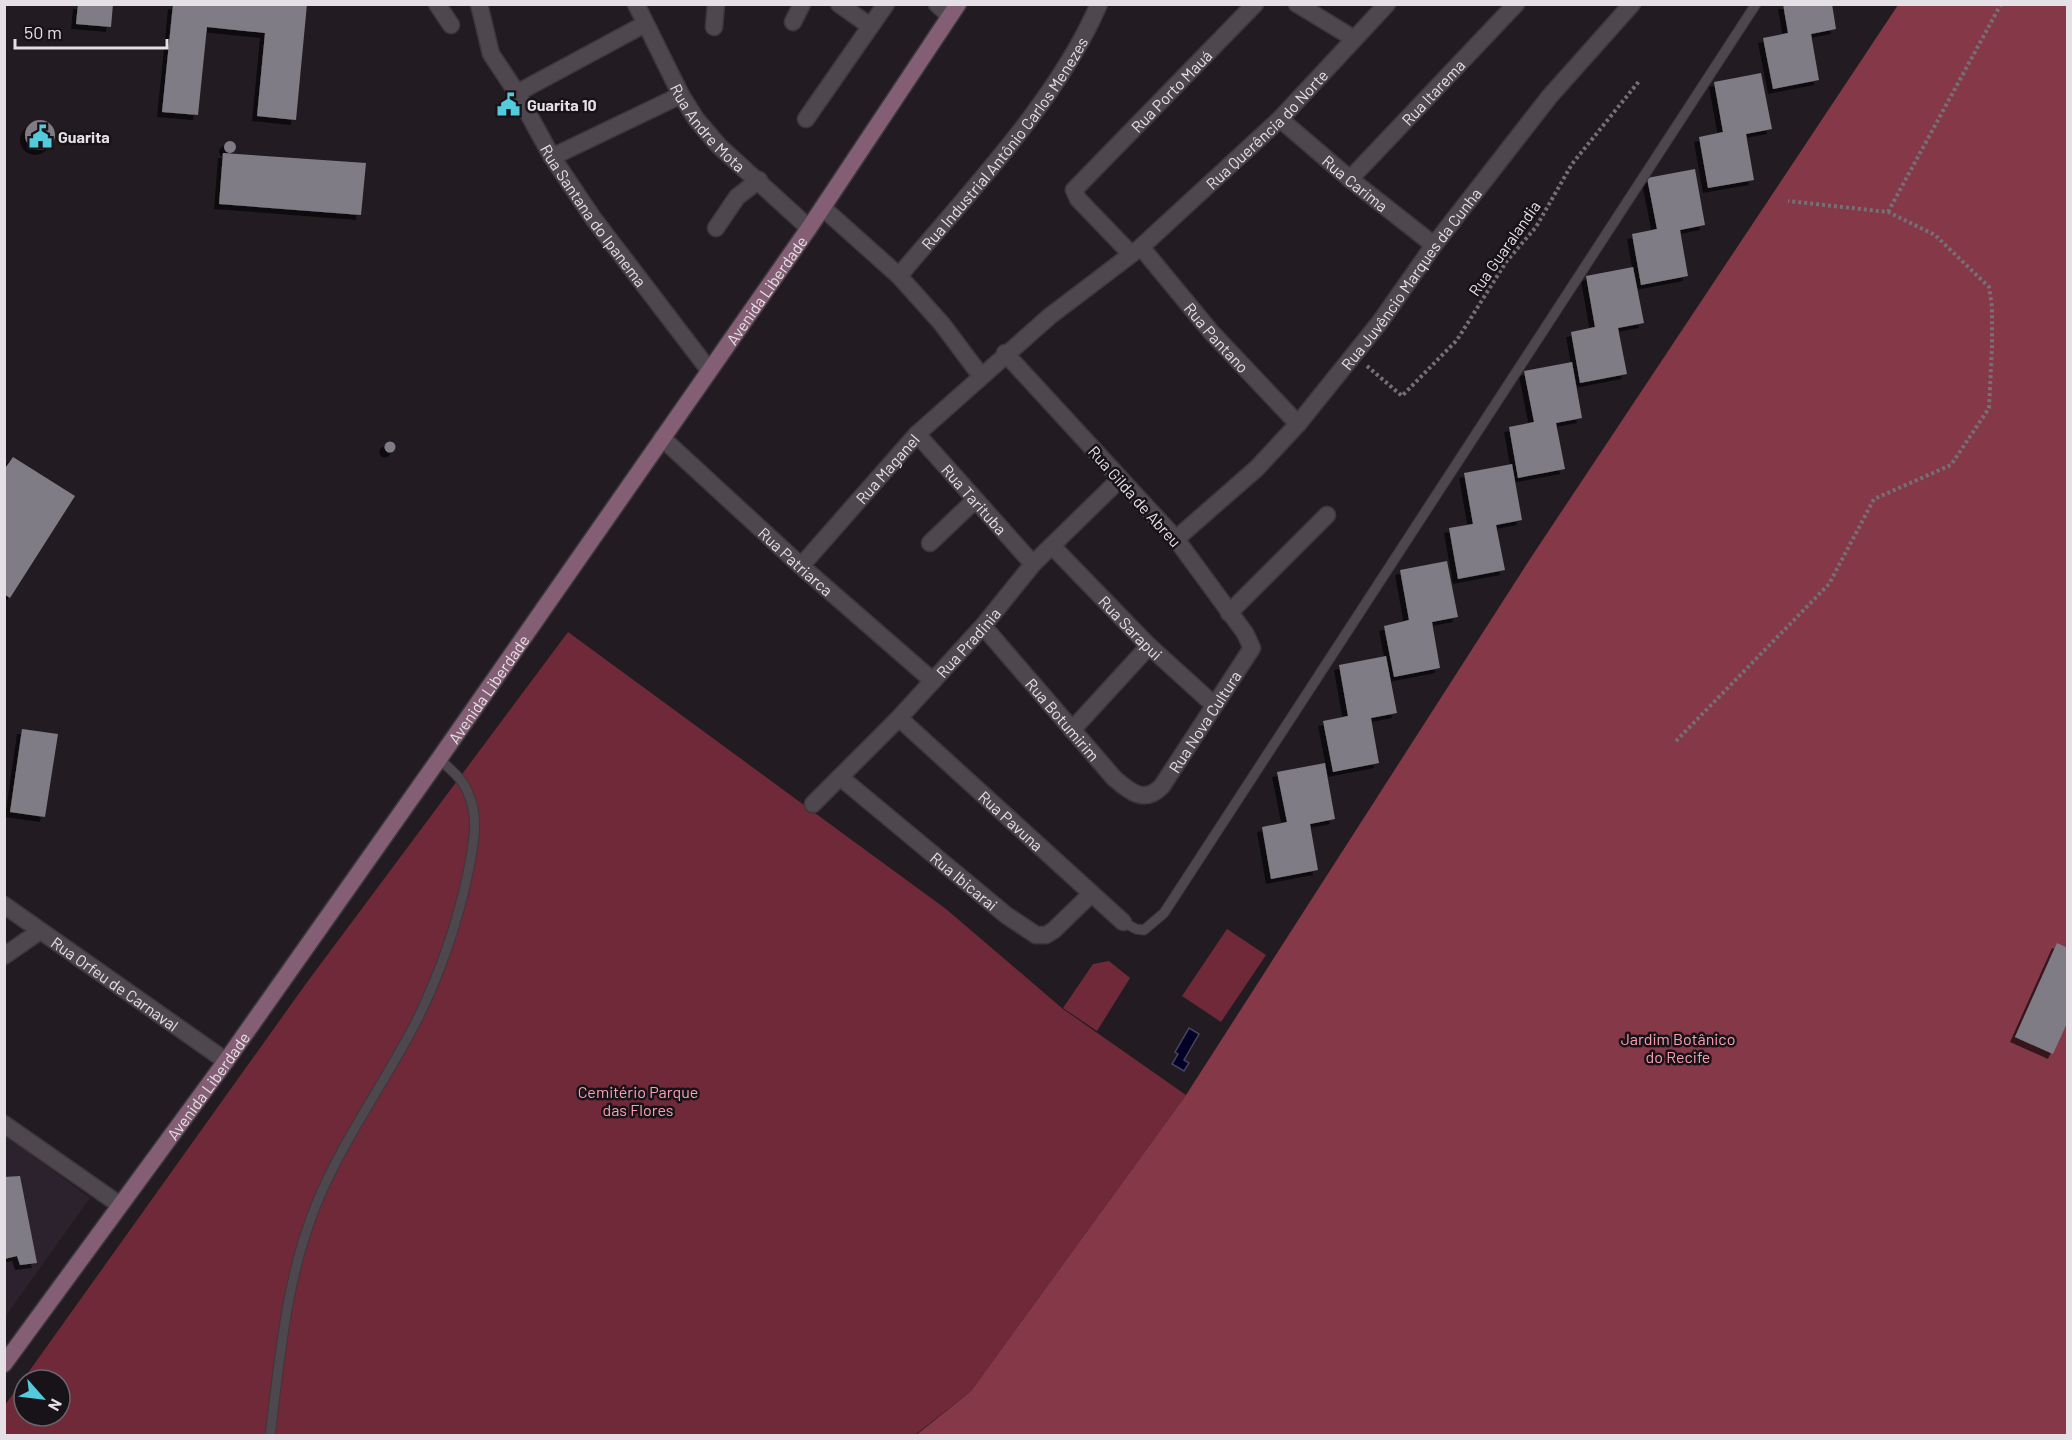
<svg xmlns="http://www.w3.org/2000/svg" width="2072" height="1440" font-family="Barlow,sans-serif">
<defs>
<filter id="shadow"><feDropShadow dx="-5" dy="5" stdDeviation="0" flood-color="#0009"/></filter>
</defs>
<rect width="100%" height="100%" fill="#221c22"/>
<path fill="#2c222d" d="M4,1134L90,1198L5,1317Z"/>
<path fill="#6f2939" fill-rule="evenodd" d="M568,632L946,909L1063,1009L1186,1095L971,1391L915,1435L5,1436V1405L305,985ZM24,1380H60V1416H24Z
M1227,929L1266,955L1221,1022L1182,996Z
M1109,961L1130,978L1097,1031L1063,1008L1093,964Z"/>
<path fill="#853848" d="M1898,5H2067V1435L915,1436L971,1391L1186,1095L1530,559Z"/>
<path fill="#040026" stroke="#47435f" stroke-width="1.5" d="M1189,1028L1199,1034L1184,1060L1189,1063L1184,1071L1172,1064L1178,1054L1175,1052Z"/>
<path fill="#7f7c85" filter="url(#shadow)" d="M78,4H113L111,27L76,24Z
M173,4H307L296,120L257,116L265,33L207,27L198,115L162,112Z
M1783,4H1832L1836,29L1811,34L1819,80L1773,89L1763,38L1788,33Z
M1761,73L1772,129L1746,134L1754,180L1708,188L1699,137L1723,132L1714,82Z
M503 105a6 6 0 1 1 12 0a6 6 0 1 1-12 0Z
M25 135a15 15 0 1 1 30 0a15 15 0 1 1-30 0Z
M224 147a6 6 0 1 1 12 0a6 6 0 1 1-12 0Z
M223,153L366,163L361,215L219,204Z
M1695,169L1705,225L1680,230L1688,276L1641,285L1632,234L1657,229L1647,178Z
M1633,267L1644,323L1618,328L1627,374L1580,383L1571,332L1595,327L1586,276Z
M1572,362L1582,418L1556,423L1565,469L1518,478L1509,427L1534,422L1524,371Z
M384.5 447a5.5 5.5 0 1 1 11 0a5.5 5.5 0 1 1-11 0Z
M13,457L75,496L10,598L4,594V470Z
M1512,464L1522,520L1496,525L1505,570L1458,579L1449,528L1473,524L1464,473Z
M1447,561L1458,617L1432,622L1440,668L1394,677L1384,626L1409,620L1400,570Z
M1386,656L1397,713L1371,718L1379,763L1333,772L1323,721L1348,716L1339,665Z
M22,729L58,734L45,817L10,812Z
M1325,763L1335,819L1310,824L1318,870L1271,879L1262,827L1287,822L1277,772Z
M2057,943L2068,948V1021L2053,1054L2015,1037Z
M20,1176L37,1263L20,1265L17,1256L4,1259V1177Z"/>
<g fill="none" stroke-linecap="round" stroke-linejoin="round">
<defs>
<path id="service" d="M1123,922L1136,929L1144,930L1164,913L1756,4
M270,1436C280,1357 286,1279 316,1205C342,1141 384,1084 416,1022C439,976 457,924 468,873C473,846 480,819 468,793C463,779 450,769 439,759"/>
<g id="minor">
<path d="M437,4L451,25"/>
<path id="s1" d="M479,4L491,54L517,93L552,157L593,218L709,370"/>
<path id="s2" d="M636,4L681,95L696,119L719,146L809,228"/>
<path d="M839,4L870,26"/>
<path d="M937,4L950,16"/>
<path d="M1297,4L1353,38"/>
<path d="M793,22L802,4"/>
<path d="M714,27L716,4"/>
<path d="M517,93L645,24"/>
<path d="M806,119L886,4"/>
<path id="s3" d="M1280,119L1350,179L1434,245"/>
<path d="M552,157L681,95"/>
<path id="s4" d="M1350,179L1516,4"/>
<path d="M823,208L899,276L942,324L981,376"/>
<path d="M716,228L737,197L759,180"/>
<path id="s5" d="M1141,247L1212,333L1298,424"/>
<path id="s6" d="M1131,254L1078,199L1074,190L1255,4"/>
<path id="s7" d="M899,276C967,194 1057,102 1099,4"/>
<path id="s8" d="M917,434L1033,564"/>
<path id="s9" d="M662,438L801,566L933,681"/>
<path id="s10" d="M1176,539L1257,468L1298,424L1380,322L1434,245L1550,96L1632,4"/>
<path d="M930,543L975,500"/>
<path id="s11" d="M1053,547L1149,646L1213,704"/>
<path id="s12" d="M801,566L917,434L1050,316L1141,247L1280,119L1387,4"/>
<path d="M1229,613L1327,515"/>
<path id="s13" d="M983,626L1114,778C1129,791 1144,805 1162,786L1252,648L1245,633L1176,539L1005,353"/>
<path id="s14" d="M899,718L1123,922"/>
<path d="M1072,730L1149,646"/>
<path id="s15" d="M840,777L1006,915L1036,935H1046L1054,930L1091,894"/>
<path id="s16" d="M813,804L899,718L983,626L1033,564L1120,479"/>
<path id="s17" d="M4,905L226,1061"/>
<path d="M4,956L40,931"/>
<path d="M4,1124L120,1205"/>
</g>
<g id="secondary">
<path id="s18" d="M4,1364L226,1061L439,759L809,228L958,4"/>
</g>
</defs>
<use href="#service" stroke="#3b373c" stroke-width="11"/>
<use href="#minor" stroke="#3b373c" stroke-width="19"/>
<use href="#secondary" stroke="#3b373c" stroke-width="19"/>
<path stroke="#757076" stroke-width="4" stroke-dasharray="3 3" stroke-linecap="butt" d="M1888,212L2001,4
M1367,366L1402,396L1457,340L1506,262L1536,227L1572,164L1640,80
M1676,741L1829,584L1874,499L1951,465L1989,408L1992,348V307L1989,287L1935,235L1888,212L1788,201"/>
<use href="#service" stroke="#4e474e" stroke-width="9"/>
<use href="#minor" stroke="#4e474e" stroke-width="16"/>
<use href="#secondary" stroke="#835e75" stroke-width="16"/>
</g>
<defs>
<symbol id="civic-bare" viewBox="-9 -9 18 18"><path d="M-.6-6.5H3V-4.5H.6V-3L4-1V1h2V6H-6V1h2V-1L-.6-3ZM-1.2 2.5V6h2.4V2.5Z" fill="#53cbda" stroke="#181319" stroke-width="2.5" paint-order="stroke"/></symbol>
</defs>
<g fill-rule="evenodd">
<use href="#civic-bare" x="492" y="88" width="33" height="33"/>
<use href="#civic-bare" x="24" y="120" width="33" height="33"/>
</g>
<g text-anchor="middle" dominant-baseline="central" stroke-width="5" stroke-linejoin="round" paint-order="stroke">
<g font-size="16" fill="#e4e0e5" stroke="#181319">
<text stroke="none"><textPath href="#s6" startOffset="225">Rua Porto Mauá</textPath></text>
<text stroke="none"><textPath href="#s4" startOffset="120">Rua Itarema</textPath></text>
<text stroke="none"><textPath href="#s2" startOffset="144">Rua Andre Mota</textPath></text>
<text stroke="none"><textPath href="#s12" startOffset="640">Rua Querência do Norte</textPath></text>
<text stroke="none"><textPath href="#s7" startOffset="170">Rua Industrial Antônio Carlos Menezes</textPath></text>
<text stroke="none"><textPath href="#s3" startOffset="99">Rua Carima</textPath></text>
<text stroke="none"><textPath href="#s1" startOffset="243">Rua Santana do Ipanema</textPath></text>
<text transform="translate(1504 248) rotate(-55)">Rua Guaralandia</text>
<text stroke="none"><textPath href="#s10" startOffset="352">Rua Juvêncio Marques da Cunha</textPath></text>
<text stroke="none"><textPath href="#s18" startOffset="1317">Avenida Liberdade</textPath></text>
<text stroke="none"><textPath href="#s5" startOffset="118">Rua Pantano</textPath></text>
<text stroke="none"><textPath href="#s12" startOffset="130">Rua Maganel</textPath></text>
<text transform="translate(1135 496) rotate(48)">Rua Gilda de Abreu</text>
<text stroke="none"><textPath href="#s8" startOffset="87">Rua Tarituba</textPath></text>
<text stroke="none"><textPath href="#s9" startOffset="182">Rua Patriarca</textPath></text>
<text stroke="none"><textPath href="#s11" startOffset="112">Rua Sarapui</textPath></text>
<text stroke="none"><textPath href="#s16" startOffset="224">Rua Pradinia</textPath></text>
<text stroke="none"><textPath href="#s18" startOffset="831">Avenida Liberdade</textPath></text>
<text stroke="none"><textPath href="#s13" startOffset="123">Rua Botumirim</textPath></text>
<text stroke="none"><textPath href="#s13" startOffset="334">Rua Nova Cultura</textPath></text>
<text stroke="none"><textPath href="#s14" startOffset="152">Rua Pavuna</textPath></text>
<text stroke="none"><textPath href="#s15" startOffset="162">Rua Ibicarai</textPath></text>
<text stroke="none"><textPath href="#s17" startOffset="136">Rua Orfeu de Carnaval</textPath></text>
<text stroke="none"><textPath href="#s18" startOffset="345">Avenida Liberdade</textPath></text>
</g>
<g font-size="16" font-weight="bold" fill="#e4e0e5" stroke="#181319" text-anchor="start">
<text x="527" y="104">Guarita 10</text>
<text x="58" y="136">Guarita</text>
</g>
<g font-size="16" fill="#fba0af" stroke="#181319">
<text x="1678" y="1038">Jardim Botânico<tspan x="1678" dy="18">do Recife</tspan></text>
<text x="638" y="1091">Cemitério Parque<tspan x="638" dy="18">das Flores</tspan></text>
</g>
</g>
<rect width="2072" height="1440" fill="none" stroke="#e4e0e5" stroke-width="12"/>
<g transform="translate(42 1398) rotate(118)"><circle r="28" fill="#181319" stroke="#6a656b" stroke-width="1.5"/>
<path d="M0-4.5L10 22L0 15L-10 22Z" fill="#53cbda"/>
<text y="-9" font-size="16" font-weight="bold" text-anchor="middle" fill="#e4e0e5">N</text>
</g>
<path d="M15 39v9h152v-9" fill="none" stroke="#e4e0e5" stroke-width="3"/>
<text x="24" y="39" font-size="18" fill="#e4e0e5" stroke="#181319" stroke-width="4.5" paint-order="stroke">50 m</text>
</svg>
